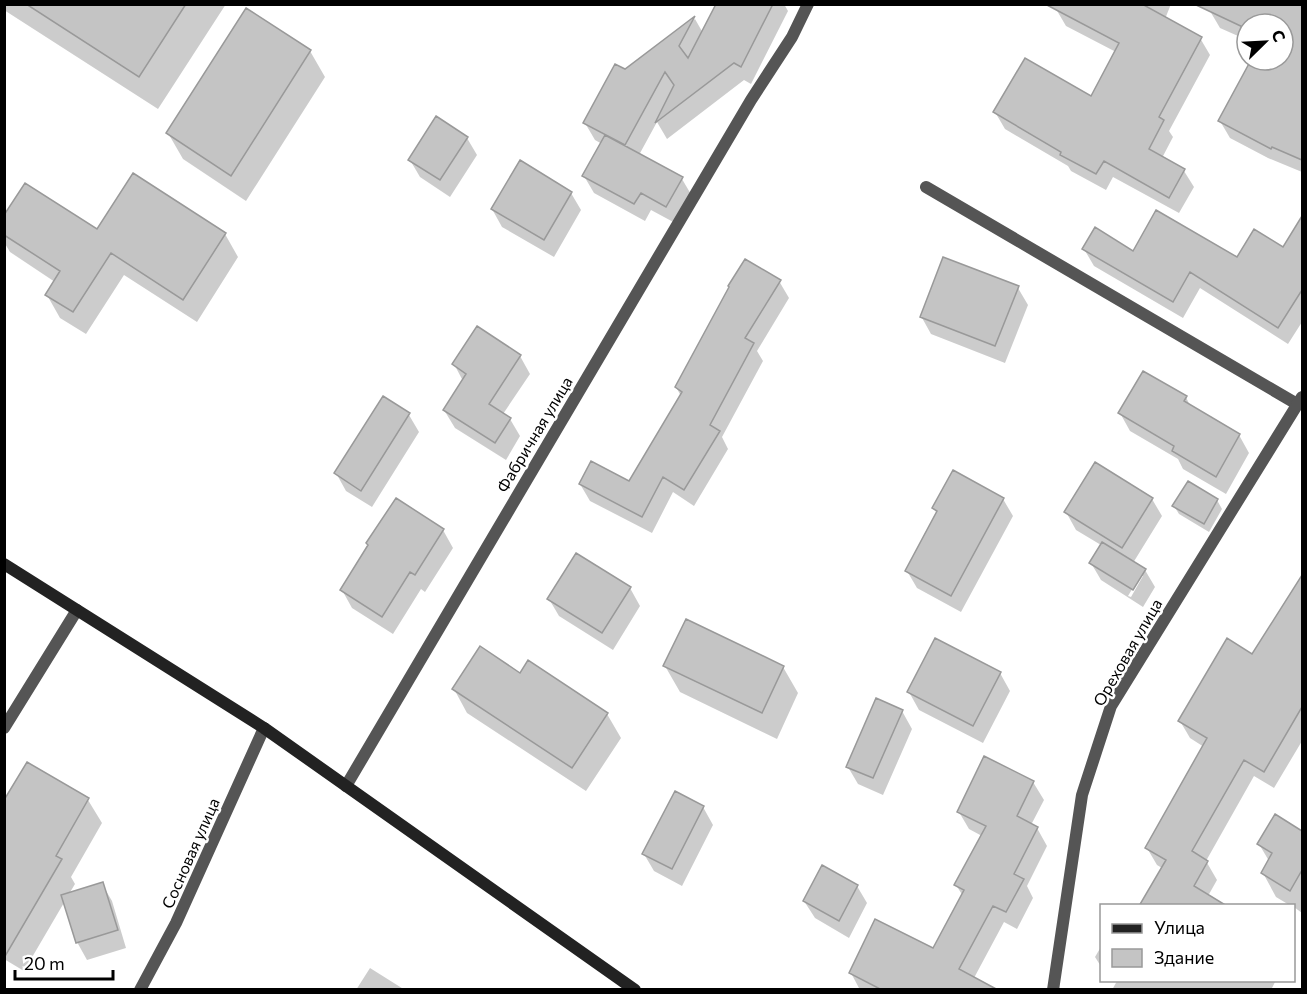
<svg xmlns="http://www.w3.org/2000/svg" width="1307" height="994" font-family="Commissioner,sans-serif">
<rect width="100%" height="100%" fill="#fff"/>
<path fill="#0003" fill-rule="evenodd" d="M4,4H226L158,109L4,10Z
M717,4H784L788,11L751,84L744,80L667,139L657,122L639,155L682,179L692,196L677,224L651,210L645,221L594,193L584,176L602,144L595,140L585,123L625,71L695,19L703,33Z
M1059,4H1171L1165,19L1200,38L1210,55L1169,131L1173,137L1162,158L1184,171L1194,187L1179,213L1113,177L1106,190L1071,171L1068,166L1005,129L995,112L1091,98L1116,52L1066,26L1056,9Z
M1274,4L1302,18V87L1301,90H1302V172L1268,158L1230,138L1220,121L1252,60H1283V24H1247V40L1220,28L1210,11Z
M310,51L325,77L246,201L183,159L168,133Z
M467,138L477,155L450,197L420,177L410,160Z
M571,193L581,210L554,257L502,227L492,209Z
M4,218L98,231L225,234L238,257L197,322L124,275L86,334L60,318L47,295L55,282L10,252L4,242Z
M1302,219V322L1288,344L1200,288L1183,318L1094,266L1084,249L1237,259L1283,249Z
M779,281L789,298L757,351L763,361L722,437L728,449L694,506L673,492L652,533L590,501L580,484L629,483L681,396L676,387Z
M1018,288L1028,305L1005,363L931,334L921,316Z
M520,356L530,374L503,414L510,419L520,436L506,460L455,428L444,410L463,381L454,364Z
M1186,397L1191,408L1239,435L1249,453L1226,494L1183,469L1178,459L1130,431L1120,413Z
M409,415L419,432L372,507L346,491L336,473Z
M1188,483L1217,500L1222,509L1209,532L1179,514L1174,506Z
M1003,499L1013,516L961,612L917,588L907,571L937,514L934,508Z
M1152,499L1162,516L1133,563L1145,570L1155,587L1143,607L1101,580L1091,563L1101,545L1076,530L1066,512ZM1140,576H1143L1131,597L1128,596Z
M443,530L453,548L425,592L421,589L393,634L352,608L342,590Z
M1302,580V741L1274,788L1254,776L1206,861L1217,880L1208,896L1157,865L1147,848L1204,747L1190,738L1180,721L1253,656Z
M630,588L640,606L613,650L559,616L549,599Z
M665,666L783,667L798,693L777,739L680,692Z
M1000,673L1010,691L983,743L919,710L909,692Z
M520,675L607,714L621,738L586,791L467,713L454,689Z
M902,711L912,729L883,795L858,784L848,767Z
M28,764L88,800L102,823L71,877L75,884L69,894L102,884L112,901L126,948L87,960L77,942L65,901L24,971L4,959V807Z
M1033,782L1044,800L1031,825L1037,828L1047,846L1027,886L1033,898L1017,929L1004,922L974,978L994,990H860L851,973L934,950L963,896L956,885L982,836L969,829L959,812Z
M703,807L713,825L682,886L654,871L644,854Z
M1276,816L1302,833V913L1294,907V906H1291L1276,897L1263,873L1269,861L1259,844Z
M857,886L867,903L849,938L815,918L804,901Z
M1102,945V968L1095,957Z
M370,968L405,990H356Z
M1115,980H1276L1271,990H1112L1117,981Z"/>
<path fill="#c4c4c4" stroke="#999" stroke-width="1.5" d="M26,4H186L139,77Z
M716,4H773L741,67L734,63L655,123L674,85L665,72L625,145L583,123L615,64L625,69L695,16L679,46L688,58Z
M1045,4H1142L1202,37L1159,117L1164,120L1149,149L1185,169L1169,198L1104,161L1096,174L1060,155L1061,152L993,112L1025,58L1091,96L1119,43Z
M1194,4H1302V160L1272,147L1271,149L1218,121L1251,60H1283V24H1247V29Z
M246,8L311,50L231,176L166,133Z
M436,116L468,137L440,180L408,160Z
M605,135L683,177L666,207L641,193L634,204L582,176Z
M520,160L572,192L544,240L491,209Z
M133,173L226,233L183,300L111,253L73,312L45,295L60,271L4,235V215L25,183L97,229Z
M1156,210L1237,257L1254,229L1283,247L1302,216V290L1278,328L1190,272L1173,302L1082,249L1095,227L1133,251Z
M943,257L1019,286L995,346L920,317Z
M745,259L781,280L745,338L754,343L710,425L720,431L684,490L663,477L642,517L579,484L591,461L629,481L682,392L675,387L729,287L728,286Z
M477,326L521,355L489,404L511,418L495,443L443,410L466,374L452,364Z
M1143,371L1187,396L1184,401L1240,434L1216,477L1172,451L1174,446L1118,413Z
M383,396L410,413L361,491L334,473Z
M1095,462L1153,498L1122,548L1064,512Z
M953,470L1004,498L951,596L905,571L937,511L932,508Z
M1188,481L1218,499L1204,524L1172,506Z
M396,498L444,529L415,575L410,572L382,617L340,590L368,545L366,543Z
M1102,542L1146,569L1133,590L1089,563Z
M576,553L631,587L602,633L547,599Z
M1302,575V707L1264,772L1244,760L1192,851L1208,861L1194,886L1227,906H1139L1166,860L1145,848L1207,738L1178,721L1227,638L1252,654Z
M686,619L784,666L762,713L663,666Z
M935,638L1001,672L973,726L907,692Z
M480,646L520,673L528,660L608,713L572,768L452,689Z
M876,698L903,710L873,778L846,767Z
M984,756L1034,781L1017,816L1038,827L1014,874L1024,879L1006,912L993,906L959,969L998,990H882L849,973L875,919L933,948L964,890L954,885L986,826L957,812Z
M27,762L89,798L56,856L62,859L4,958V800Z
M675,791L704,806L672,869L642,854Z
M1275,814L1302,831V870L1290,891L1261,873L1272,853L1257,844Z
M822,865L858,885L839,921L803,901Z
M103,882L118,930L76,943L61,895Z"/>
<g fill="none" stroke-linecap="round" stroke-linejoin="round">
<path stroke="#555" stroke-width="12" d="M926,187L1297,404"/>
<path stroke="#555" stroke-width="12" d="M4,728L77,610
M346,786L751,100L792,37L808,4
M140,990L176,923L264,728
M1053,990L1082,795L1111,706L1302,397"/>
<path stroke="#222" stroke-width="12" d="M4,564L264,728L635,990"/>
</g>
<g text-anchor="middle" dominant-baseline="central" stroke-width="5" stroke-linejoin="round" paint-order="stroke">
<g font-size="16" fill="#000" stroke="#fff">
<text transform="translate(534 434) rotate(-59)">Фабричная улица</text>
<text transform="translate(1127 652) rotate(-60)">Ореховая улица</text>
<text transform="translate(190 853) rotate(-66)">Сосновая улица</text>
</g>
</g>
<rect width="1307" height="994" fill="none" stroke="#000000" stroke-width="12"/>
<rect x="1100" y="904" width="195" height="78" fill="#ffffff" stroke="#999999" stroke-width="1.5"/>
<rect x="1112" y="924" width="30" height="9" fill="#222222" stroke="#999999" stroke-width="1.5"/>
<text x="1154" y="934" font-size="18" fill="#000000">Улица</text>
<rect x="1112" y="949" width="30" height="18" fill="#c4c4c4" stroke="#999999" stroke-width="1.5"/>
<text x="1154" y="964" font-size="18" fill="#000000">Здание</text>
<g transform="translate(1265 42) rotate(66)"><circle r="28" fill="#ffffff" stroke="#999999" stroke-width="1.5"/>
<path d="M0-4.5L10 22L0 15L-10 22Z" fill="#000000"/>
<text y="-9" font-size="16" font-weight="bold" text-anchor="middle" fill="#000000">С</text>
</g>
<path d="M15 970v9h98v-9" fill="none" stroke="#000000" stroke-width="3"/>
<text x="24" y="970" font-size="18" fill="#000000" stroke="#ffffff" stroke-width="4.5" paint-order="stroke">20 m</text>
</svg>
